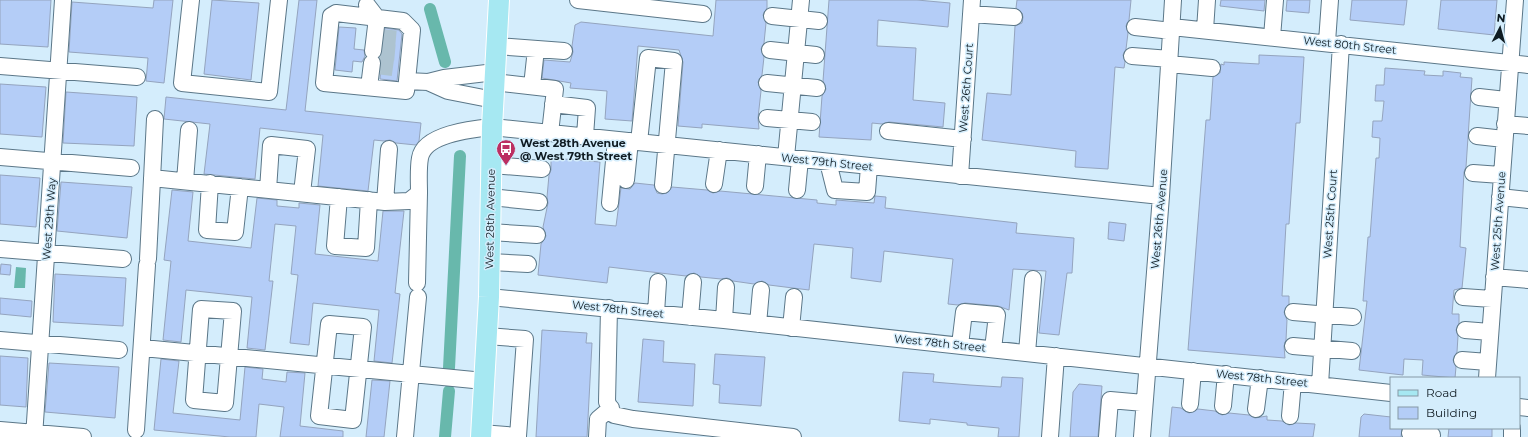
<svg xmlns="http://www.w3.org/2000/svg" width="1528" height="437" font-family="Montserrat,sans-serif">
<rect width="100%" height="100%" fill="#d4edfc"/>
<path fill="#68b8ac" d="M16,267L26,268L25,288H14Z"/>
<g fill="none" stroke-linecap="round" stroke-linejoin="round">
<path stroke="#68b8ac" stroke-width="12" d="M430,9L445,62
M449,368L460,156
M445,437L449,391"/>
</g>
<path fill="#b4cdf7" stroke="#94a4be" d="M0,0H51L48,47L0,44Z
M154,0H173L164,83L146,81L148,58L69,52L72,2L153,8Z
M212,0L259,3L251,80L204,74Z
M299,0H317L305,111L421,123L419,141L416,145L396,143L390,140L384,141L374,140L368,191L318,186L323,135L260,128L255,179L204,174L210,124L164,119L166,97L286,110Z
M716,0H767V8L763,15L766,23L764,43L761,49L764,57L762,75L758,82L761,91L758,118L759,129L702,124V128L678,126L683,62L679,50L638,46L632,121L605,119L607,91L570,88L571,83L542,78L544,60L570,62L573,52L572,46L575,25L581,22L713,36Z
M829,0H917L950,3L948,27L878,20L877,46L916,48L913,100L945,103L943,127L889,122L882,124L872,123L871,140L819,137L822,96L826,89L823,81Z
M1017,0H1131L1129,20L1126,26L1128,33L1126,49L1123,55L1125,62L1124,68L1115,67L1108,169L1075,167L1076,151L982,140L987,93L1011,95L1015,26L1022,23L1023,17L1022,13L1016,8Z
M1221,0H1265L1264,11L1220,6Z
M1287,0H1310L1309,13L1286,11Z
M1352,0H1407L1404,25L1350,20Z
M1441,0H1497L1494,35L1438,29Z
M339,27L356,28L354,49L364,50L365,56L362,62L353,61L352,72L335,70Z
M385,28L399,30L402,34L397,81L380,79L381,64L380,58L382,52Z
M1259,55L1304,57L1300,123H1296L1289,224H1286L1282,296H1289V304L1284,312L1287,320L1286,340L1284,346L1285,358L1188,350L1206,120H1210L1213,77L1220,73L1221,64L1224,65V62L1259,64Z
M1385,68L1425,71L1424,75L1443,76V71L1461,73L1460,77L1472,78L1466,167L1464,172L1460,247L1466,248L1462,288L1454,290L1452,314H1459V323L1456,330L1458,336L1457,352L1453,360L1456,367L1455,378L1422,375L1423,360L1404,359L1403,375L1359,370L1367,301H1363L1368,237H1370L1376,158H1379L1380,138L1372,137L1373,121H1382L1384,101H1375L1376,85H1384Z
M0,84L46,87L42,137L0,134Z
M66,92L137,97L134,146L63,143Z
M551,158L600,162L595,224L616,226L621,188L630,189L635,183L654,185L657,193L662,194L667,193L672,187L707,190L713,193L720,191L817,200V203L836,205V200L874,203L875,196L886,197L885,208L1017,223L1016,233L1074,238L1072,273H1067L1059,335L1039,333L1046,271L1013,269L1009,310L998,306L965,303L958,305L948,304L953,259L884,251L881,282L851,278L853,248L814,244L809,290L769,285L762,281L754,284L733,281L727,278L721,279L701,277L694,273L686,276L609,267L607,283L538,275L541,244L546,236L543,227L548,203L547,197L549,175L551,170Z
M0,175L40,178L36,227L0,224Z
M61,182L132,187L127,238L57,231Z
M172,190L193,192L188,241L251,248L257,198L277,200V206L299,208V203L320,205L315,254L378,261L383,211H404L395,293L400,294L392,363L374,361L379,310L313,303L309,345L290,343L298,275L291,274L296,226L275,224L269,281H273L265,350L247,348L252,297L186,290L181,342L163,340L171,261L164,260Z
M1109,222L1126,224L1124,241L1108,239Z
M1,264L11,265L10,275L0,274Z
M55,274L126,278L123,326L53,322Z
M0,298L32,301L31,317L0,314Z
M542,330L587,333L586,343H592L587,437H536Z
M643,339L664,341L663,362L695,364L693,406L638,402Z
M715,354L765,357L761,406L719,403L720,385L713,384Z
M0,356L28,358L26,407L0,405Z
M161,359L179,361L173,413L240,420L245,367L263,369L262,379L286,382L287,372L305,373L300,426L343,431V437H280L284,407L259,404L256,437H230L154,430Z
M49,363L119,367L115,418L45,412Z
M903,372L934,374L933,382L970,385L1001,387L1002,377L1023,378L1019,437H998L999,428L967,425V423L930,419V424L899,421Z
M372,380L390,381L384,437H366Z
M1079,384L1102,386L1098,437H1070L1073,392Z
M1172,407L1181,408L1189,413L1198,409L1215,411L1222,415L1229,413L1249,415L1255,418L1267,416V420L1282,421L1289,425L1296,423L1315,424L1313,437H1169Z
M1364,414L1391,417V428H1402L1401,437H1359L1361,417Z
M1449,428H1492V437H1448Z"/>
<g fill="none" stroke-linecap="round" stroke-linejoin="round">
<path stroke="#adc3d0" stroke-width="16" stroke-dasharray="16 8" stroke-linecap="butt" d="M380,37L402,39
M379,51L401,53
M377,66L399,69"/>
<defs>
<path id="minor" d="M191,0L182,83L269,92L279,0
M578,0L703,14
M367,5L377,18L373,51
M336,13L403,21L412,30L406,91L324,83L331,16Z
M971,14L1014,17
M772,16L819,21
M1135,27L1172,31
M1172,27L1528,65
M1205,30L1207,0
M1272,37L1275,0
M1327,42L1330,0
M496,46L564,51
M770,50L816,55
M1132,56L1170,59
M1169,64L1212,68
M0,66L137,77
M407,81L428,82L448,91L494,100
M428,82L444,78L495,72
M494,82L555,89L550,133
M767,83L817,88
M532,86L536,49
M369,87L372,63
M1479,97L1506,100
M553,104L587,108L585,136
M767,118L812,122
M1505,124L1528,126
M888,131L963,139
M1477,136L1504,139
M639,142L648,58L674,61L663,185
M0,157L131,168
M786,157L801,0
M828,162L835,190L867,192L869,166
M491,165L542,169
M1473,173L1501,175
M960,176L972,0
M152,178L385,202L409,201L419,193C419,182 418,169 420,158C424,134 472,129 492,127L1161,196
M626,180L630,141
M185,181L189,130
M210,183L207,230L235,232L240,187
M714,184L719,150
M755,186L758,154
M268,190L271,145L307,149L302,193
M797,190L800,159
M339,197L335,246L366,248L369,200
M490,197L539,202
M1500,197L1528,200
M385,202L389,149
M610,203L616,140
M490,232L537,235
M0,249L123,259
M148,259L155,119
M490,262L528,264
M1494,277L1528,280
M417,283L419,193
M489,297L724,320L1391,393
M1463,297L1492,299
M609,308L607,402L614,415L633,419L793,437
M201,309L233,311L225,403L194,400Z
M1293,312L1353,317
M656,313L658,282
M690,317L693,282
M724,320L726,287
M329,324L363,327L353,420L319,416Z
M758,324L761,290
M791,328L794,297
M1465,330L1490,332
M0,340L119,350
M960,345L964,312L997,315L993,349
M1293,346L1352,351
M143,348L484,381
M1027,353L1033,279
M1462,360L1488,362
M1487,378L1515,0
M1320,385L1341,44
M1190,404L1193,371
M1223,406L1226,374
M1519,407L1528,408
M1256,409L1260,378
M1290,416L1293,382
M0,430L83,437
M136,430L147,265
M481,433L518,436L525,339L487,336
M1410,433L1432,435
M34,437L63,0
M405,437L418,297
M597,437L598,419L611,408
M1050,437L1056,356
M1107,437L1110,400L1144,403
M1142,437L1161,196L1173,0
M1512,437V428"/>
<path id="major" d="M481,437L489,297L492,127L499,0"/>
</defs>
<use href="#minor" stroke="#5b7788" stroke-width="18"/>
<use href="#major" stroke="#fff" stroke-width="22"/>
<use href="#minor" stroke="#fff" stroke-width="16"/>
<use href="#major" stroke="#a6e8f2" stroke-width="20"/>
</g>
<defs>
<symbol id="bus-pin" viewBox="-11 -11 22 30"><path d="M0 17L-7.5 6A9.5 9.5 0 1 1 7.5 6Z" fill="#bc2f62" stroke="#d4edfc"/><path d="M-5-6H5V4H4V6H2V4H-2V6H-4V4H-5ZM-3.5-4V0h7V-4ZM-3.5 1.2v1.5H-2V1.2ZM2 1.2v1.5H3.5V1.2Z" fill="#fff"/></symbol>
</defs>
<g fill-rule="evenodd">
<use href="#bus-pin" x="495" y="138" width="22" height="30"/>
</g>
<g text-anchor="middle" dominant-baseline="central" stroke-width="3" stroke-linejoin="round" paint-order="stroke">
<g font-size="11" fill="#0f1b22" stroke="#d4edfc">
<text transform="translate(1350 45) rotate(6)">West 80th Street</text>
<text transform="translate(966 88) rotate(-86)">West 26th Court</text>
<text transform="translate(827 162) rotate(6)">West 79th Street</text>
<text transform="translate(1330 214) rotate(-86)">West 25th Court</text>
<text transform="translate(49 219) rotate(-86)">West 29th Way</text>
<text transform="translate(490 219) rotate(-89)">West 28th Avenue</text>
<text transform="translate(1159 219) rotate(-85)">West 26th Avenue</text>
<text transform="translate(1498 221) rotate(-86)">West 25th Avenue</text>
<text transform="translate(618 309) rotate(6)">West 78th Street</text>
<text transform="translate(940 343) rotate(6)">West 78th Street</text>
<text transform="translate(1262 378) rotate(6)">West 78th Street</text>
</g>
<g font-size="11" font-weight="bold" fill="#0f1b22" stroke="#d4edfc" text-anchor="start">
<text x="520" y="143">West 28th Avenue<tspan x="520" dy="13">@ West 79th Street</tspan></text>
</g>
</g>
<rect x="1390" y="377" width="130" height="52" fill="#d4edfc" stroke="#8599a5"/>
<rect x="1398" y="390" width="20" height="6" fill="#a6e8f2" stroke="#8599a5"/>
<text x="1426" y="397" font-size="12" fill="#0f1b22">Road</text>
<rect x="1398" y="407" width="20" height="12" fill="#b4cdf7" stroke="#8599a5"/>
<text x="1426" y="417" font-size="12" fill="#0f1b22">Building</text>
<g transform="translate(1500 28) rotate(6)" stroke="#d4edfc" stroke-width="3" paint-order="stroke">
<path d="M0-3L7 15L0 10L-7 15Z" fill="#0f1b22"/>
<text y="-6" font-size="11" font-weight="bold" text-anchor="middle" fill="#0f1b22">N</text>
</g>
</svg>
